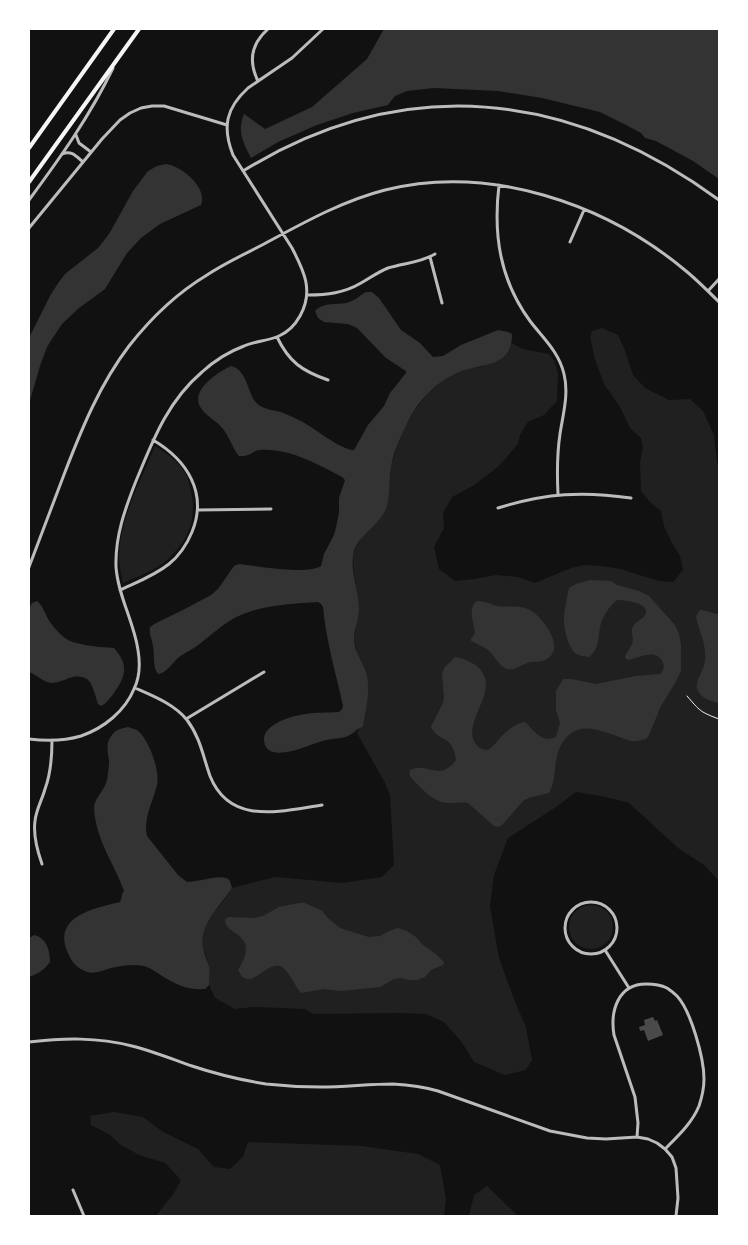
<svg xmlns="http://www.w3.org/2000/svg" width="748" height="1245" font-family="Mulish,sans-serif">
<rect width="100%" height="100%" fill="#111"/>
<path fill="#202020" d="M602,328L618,335L624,348L633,375L645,388L669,400L690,399L703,411L714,435L717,463L719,465V881L704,865L678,848L629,803L606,797L576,792L556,807L508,838L494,875L490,906L499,958L515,1002L526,1027L532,1060L526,1070L505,1075L474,1062L461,1041L444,1022L426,1014L399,1013L313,1014L305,1009L282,1008L253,1007L235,1009L215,998L209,985V966L203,948L202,939L204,930L208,919L225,899L232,888L275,877L343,883L382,877L394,865L390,795L384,781L357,733L360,727H363L366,712L367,692V677L357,652L354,639L359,609L354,573L353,556L356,547L363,536L383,514L387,505L391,466L397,447L404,430L414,411L427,394L443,381L457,373L469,368L481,367L507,354L512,343L523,349L549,354L554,360L558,373L557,401L544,415L528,422L520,435L518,444L499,466L473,486L452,497L443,513L444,528L434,547L439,569L455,581L474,579L496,575L518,577L535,583L571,568L585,565L602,566L620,569L659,581L673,582L683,570L680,556L672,543L664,526L661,511L650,502L641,491L640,463L643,447L641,438L630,428L620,407L604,384L595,359L590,337L592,331Z
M155,446C168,454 179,462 186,475C188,478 189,483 190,487C197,512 192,535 173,554C160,569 141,575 123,583C121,574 119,565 119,555C120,518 141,480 155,446Z
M569 927a22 22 0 1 1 44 0a22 22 0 1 1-44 0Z
M114,1112L143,1117L163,1132L198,1149L214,1167L230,1169L243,1157L248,1142L362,1146L418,1154L440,1165L446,1199L444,1216H156L174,1193L181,1180L165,1163L139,1155L121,1145L110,1135L91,1125L90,1116Z
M487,1186L518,1216H469L474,1195Z"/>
<path fill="#333" d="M384,29H719V179L693,161L656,141L645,138L641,133L624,124L600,112L542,98L498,91L434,88L407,91L395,96L388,105L353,113L317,125L278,142L251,158C243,143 237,131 244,114L265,129L312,107L367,59Z
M166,164C182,166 208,188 201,205L160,224L141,238L127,253L105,289L79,308L62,324L52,339L47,347L40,366L29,404V337L32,332L51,294L59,282L65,274L98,248L109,234L133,191L148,171L157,166Z
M366,292H372L379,298L401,330L420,343L433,357L443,356L461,345L498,330L508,332L512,334C513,369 479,363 457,373C438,382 421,397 411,416C403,432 394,449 391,467C389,478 390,495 387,506C383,521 364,532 356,546C347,564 359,590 359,609C359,619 354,630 354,639C354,652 364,663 367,676C370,692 366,711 363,727C356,728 355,733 350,735C343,739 334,738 326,740C312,743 266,767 264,740C263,724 292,716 305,714C316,712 327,713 339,712L342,709L343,706C336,673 326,641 323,607L321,604L318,602C288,604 257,605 231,620C221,626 211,635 202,642C195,648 186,652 179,657C172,663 167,673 158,674C152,666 155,655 153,646C152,638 149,636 150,627L156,623L183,610L211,595L218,589L234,566L239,564C257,566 308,575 321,566L324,554L334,535L337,523L339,512V498L345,480L342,477C317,464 289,448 260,450C255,450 253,453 248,455C246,456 242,456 239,456C233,449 230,438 223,429C217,421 207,417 201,408C189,391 218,372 231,366C246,370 247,388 254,400C260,409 272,410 281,412C288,415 295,418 301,421C313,427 342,451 354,450L368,425L384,406L390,393L406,373V371L386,358L357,328L348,324L324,322L318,318L315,311C325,301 337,306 349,302C356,300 360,295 366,292Z
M590,580L611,581L617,585L639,591L649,596L675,625L679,634L681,644V671L675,683L661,706L649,735L646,739C641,740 635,742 631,741C627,740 623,738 619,737C596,729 576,720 561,745C553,760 557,779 549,793L532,797L524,800L502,825L499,827L494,826L468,803C463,802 458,803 453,803C436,804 427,794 416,783C412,778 408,777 410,770C428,761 439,783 456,760C452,733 440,744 431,727L442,705L444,698L442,674L444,668L455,657C465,659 473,662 480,669C500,691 462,721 475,743C478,747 482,750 488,750C494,746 496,742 501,737C507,730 517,723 525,722C533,730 543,744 556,737L560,723L556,710V691L563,679H572L596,684L636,676L660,674C663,671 665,667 663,663C657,647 639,658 628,660L625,658C626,652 630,649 632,644C634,639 631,633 632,629C634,622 642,620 645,615C652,603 624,600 617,600C609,606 602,618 600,627C598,639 599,649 589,657C584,656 578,656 574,652C567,645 563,625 564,616C565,607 567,597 569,588L576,584Z
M37,601C44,607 45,615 50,622C55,629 63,638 70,641C84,646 100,647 114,648C129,665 126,676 114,693C110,698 107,703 101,706L98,704C96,698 94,690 91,684C88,676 76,675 69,678C64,680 57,683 51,683C43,682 37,675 29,672V609L32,603Z
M477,601C485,601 490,604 497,606C508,608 520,604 530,610C543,617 566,648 547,659C542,663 535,661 530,662C522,664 515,671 507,669C498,666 495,655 488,650C483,646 477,644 471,641V639L475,633C474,623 467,608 477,601Z
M700,610C708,610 712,614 719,614V703C711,701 699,698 697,688C695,681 704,670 705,661C706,653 704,642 701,634C699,627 697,623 696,616Z
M128,727C131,728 134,729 137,730C149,739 160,770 157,785C153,802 143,818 147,836L178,875L187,882C197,882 218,875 226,878C230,879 231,883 232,888C220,907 199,923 203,948C204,955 207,960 209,966C210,972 209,979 209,985L205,989C187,990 177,985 162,976C156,972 151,968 144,966C135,964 125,965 116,967C107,968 96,975 87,972C76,968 71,961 67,951C53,916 95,908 120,902C122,899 121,894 124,891C116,868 101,847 96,823C95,818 94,812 94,807C95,797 105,790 107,780C108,774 109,767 109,761C108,752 105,743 112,735C115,730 122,728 128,727Z
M299,903H305L322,911L329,919L340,928L362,935L369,937L380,936L389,931L398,928L407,931L416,937L422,944L437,955L444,962L443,965L431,970L425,977L417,980H408L401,978L394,979L380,987L340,991L324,989L301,993C295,986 288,969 280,966C265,962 249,994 238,970C243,962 250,949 243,940C237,931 226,932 225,919L229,917L254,918L263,916L279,907Z
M34,935C47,938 50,951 50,962C44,970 38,974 29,977V938Z"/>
<path fill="#4a4a4a" d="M653,1017L655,1021L657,1020L663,1035L648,1041L644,1030L640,1031L639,1027L645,1025L644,1020Z"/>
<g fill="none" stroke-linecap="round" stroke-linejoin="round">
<path stroke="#f5f5f5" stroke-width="1" d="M687,696C700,711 700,712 719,719"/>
<path stroke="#bcbcbc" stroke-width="3" d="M258,81C248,61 251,44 268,29
M76,135L79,143L91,152
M62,154C72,150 76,156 83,162
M243,171C404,72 569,90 719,200
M499,185C493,235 500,280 530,321C543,338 559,352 564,374C569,394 563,414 560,434C557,454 557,474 558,494
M29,200C60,158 90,116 113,68
M29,228L102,139L120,120L130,113L141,108L152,106H164L227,125
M570,242L584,210
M430,257L442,303
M708,291L719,279
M308,295C327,295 344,293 361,283C370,278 378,272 388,268C404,263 420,263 435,254
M277,337C289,362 302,371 328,380
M498,508C546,493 583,491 631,498
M198,510L271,509
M29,567C41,535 53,504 65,472C82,428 100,384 129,346C151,318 177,293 207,275C225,263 245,254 264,244C303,223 342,201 385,190C489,164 605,203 686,271C697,280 708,291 719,302
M120,590C137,582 154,576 169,564C179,556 187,544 192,532C208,493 187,460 153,440
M135,688C153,696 174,704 187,720C200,737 203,756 210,776C230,826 281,811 322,805
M186,719L264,672
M29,739C46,741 64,741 81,736C104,728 125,711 134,689C140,677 140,662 138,650C134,622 118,596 116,567C115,536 125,509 136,481C153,440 167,402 202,372C214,361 228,352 244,346C255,341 268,341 279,336C288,332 295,325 300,316C314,291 304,271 292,248L233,155C222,127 226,108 248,88L292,58L323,29
M42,864C37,850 33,836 35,821C36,810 42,800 45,789C51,773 52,757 52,740
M565 928a26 26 0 1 1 52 0a26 26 0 1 1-52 0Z
M605,950L629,988
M29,1042C64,1038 97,1037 132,1046C152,1051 172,1059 192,1066C216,1074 241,1080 266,1084C284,1086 302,1087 321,1087C345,1087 369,1084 393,1084C409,1085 424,1087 438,1091L550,1131L587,1138L606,1139L637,1137L648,1139L657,1143L665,1149L672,1157L676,1168L678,1198L676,1216
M637,1137L638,1123L635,1097L614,1035C610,1011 618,984 646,984C653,984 661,985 667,988C670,990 674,993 677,996C691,1011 704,1058 704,1079C704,1088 702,1097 699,1106C692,1123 678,1136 665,1149
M73,1190L84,1216"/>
<path stroke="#f5f5f5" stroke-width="4" d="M29,148L114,29
M29,182L139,29"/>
</g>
<rect width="748" height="1245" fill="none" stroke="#ffffff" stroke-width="60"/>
</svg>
